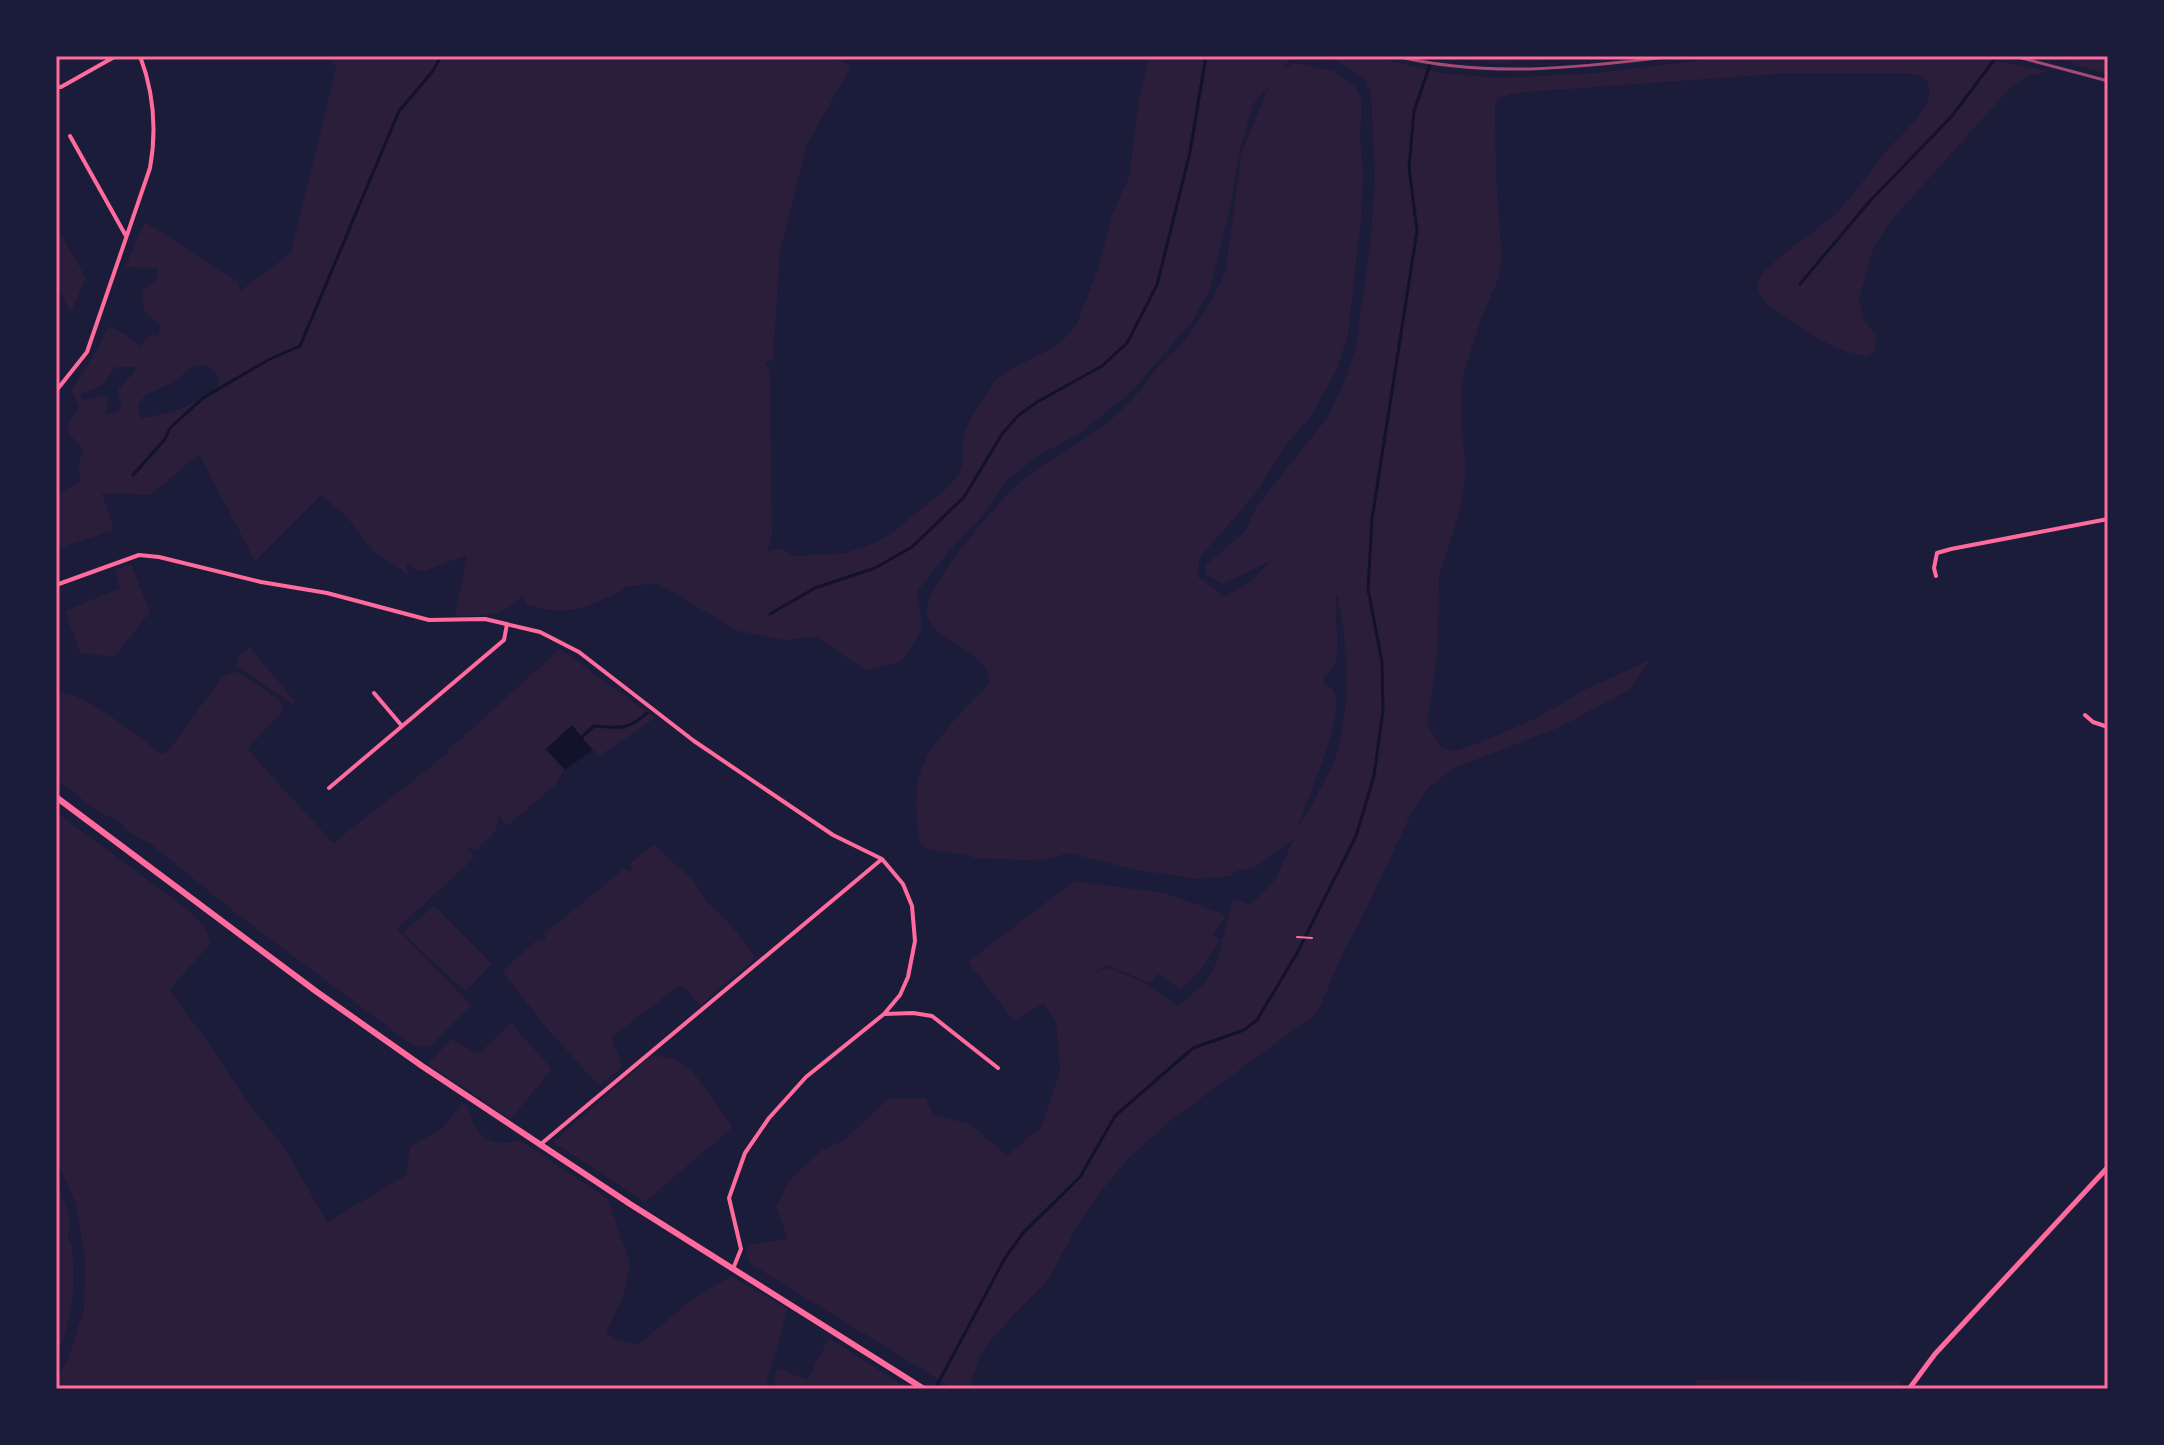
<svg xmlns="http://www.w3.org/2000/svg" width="2164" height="1445" font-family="Figtree,sans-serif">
<rect width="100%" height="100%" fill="#1b1b3a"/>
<path fill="#2a1e3b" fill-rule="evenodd" d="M330,56H827L851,66L807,145L780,252L773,360L765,363L770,371L772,535L767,551L779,548L795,556L845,553L868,546L891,534L948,487L959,474L963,462V437L971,417L995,380L1011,369L1058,345L1076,326L1097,272L1112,215L1129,177L1139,98L1150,56H1291L1284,68L1295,63L1334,71L1355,87L1362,100L1360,136L1363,175L1361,220L1348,335L1337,369L1311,416L1289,441L1253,497L1200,557L1197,576L1225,596L1250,581L1272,560L1223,584L1205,574L1206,565L1246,530L1256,507L1327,418L1344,382L1356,347L1370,246L1375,179L1371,95L1366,80L1327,56H1369L1441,73L1498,78L1595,73L1737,56H1970L2049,71L2029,76L2011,87L1889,223L1874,247L1859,298L1863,319L1877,336L1875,350L1868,356C1843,354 1811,336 1791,321C1779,313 1754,298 1758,281C1762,267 1814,232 1827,221C1851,201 1866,175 1886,152C1900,134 1919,122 1928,100C1930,94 1929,88 1928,82L1918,75L1905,73H1791L1514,93L1498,99L1495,106L1496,179L1502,260L1499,277L1481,319L1463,375L1461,421L1466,469L1461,507L1439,576L1438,650L1427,724L1441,747L1455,751L1476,744L1537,718L1584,690L1650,660L1631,689L1558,728L1454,768L1428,788L1409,818L1359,924L1345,948L1319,1009L1313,1016L1170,1121L1127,1160L1098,1195L1074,1232L1047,1282L1013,1315L983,1350L972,1380L971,1389H954L754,1266L749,1262L746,1245L788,1239L776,1207L789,1180L822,1150L844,1140L888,1099L926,1098L934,1115L970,1124L1007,1156L1041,1127L1060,1071L1056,1021L1044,1004L1045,1002L1014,1021L968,962L1074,881L1164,893L1227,915L1213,935L1220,940L1202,969L1181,990L1158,974L1151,983L1106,965L1091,974L1108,968L1142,981L1178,1006L1204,984L1217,962L1233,899L1251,905L1275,880L1294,839L1254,868L1237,871L1230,876L1198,879L1136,870L1068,853L1042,861L975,858C957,849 935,857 919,843C917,825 915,805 917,787C919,758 947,729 965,708C974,698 983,692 990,681C983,644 932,644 927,613C922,586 1007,491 1030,474C1058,454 1089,439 1115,416C1132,402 1145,383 1159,366C1167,357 1178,349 1185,340C1200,320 1216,295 1225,272L1242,152L1269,86L1254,103L1240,150L1231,203L1210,289L1192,322L1130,393L1080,433L1036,457L1007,481L977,522L949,551L917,592L922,629L902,661L866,671L817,637L784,640L738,631L657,583L625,587L622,591C585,608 567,618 526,604L522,596C503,618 483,616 455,616L467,555L421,572L406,563L408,574L373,551L346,516L321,495L255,561L199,454L151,495L102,493L114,530L56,549V496L81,480L78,466L83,451L66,429L79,407L71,390L97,350L108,326L126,334L140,346L151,334L158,337L161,323C145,318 140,306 143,289L157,279L158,268L125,267L145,222L239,282L240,291L291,253L336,68ZM194,366H208L218,376V388C197,404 167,415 141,418L137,407L145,395L172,383ZM115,367H135V371L118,390L121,405L118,412L106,413L108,398L99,396L84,400L80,395L103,385ZM1337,594C1348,644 1351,700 1338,750C1332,770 1310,809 1298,828C1304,803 1349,711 1333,690C1330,687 1326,686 1323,683V679C1327,673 1333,669 1335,663C1342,641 1332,616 1337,594Z
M1431,56H1616L1498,63Z
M2048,56H2108V74Z
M56,225L86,278L71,312L56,286Z
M131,564L150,612L114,657L80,653L65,611L120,588L115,570Z
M249,647L296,702L292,704L236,666L239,656Z
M560,649L655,718L599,756L572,726L546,749L565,770L554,786L507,826L495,812C505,828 488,839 477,850L466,847L474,857L472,860L397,929L471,1005L430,1047L414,1046L396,1033L237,914L151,844L129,833L117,819L102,814L56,780V691C91,696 133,733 162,754L169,750L222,677L235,672L240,673L280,700L283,711L247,749L333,843L448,753L447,751Z
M56,812L189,911L205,927L211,943L169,990L211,1046L245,1099L284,1147L327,1222L406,1175L410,1147L441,1129L462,1104L468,1106C471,1123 480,1141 500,1143C505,1144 513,1141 519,1140L608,1199L630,1263L624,1295L606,1333L618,1340L637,1345L693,1299L731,1276L788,1309L765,1389H56V1380L67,1362L84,1309L85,1257L75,1202L56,1160Z
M654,845L694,881L707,902L727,920L754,955L753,961L709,997L701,1007L684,988L679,986L612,1037L622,1067L599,1086L545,1026L502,971L539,938L542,941L546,938L544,934L625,868L628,872L632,869L629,864Z
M434,906L492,964L465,991L402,933Z
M511,1023L552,1069L511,1119L428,1064L451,1039L478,1054Z
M652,1055L675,1059L691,1069L733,1127L645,1202L553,1142Z
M56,1180L70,1218L68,1238L72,1245C75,1292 74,1314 56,1357Z
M829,1338L907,1388L908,1389H772L777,1368L807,1380Z
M1697,1380L1901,1381V1384L1898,1389H1692Z"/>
<path fill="#12122b" d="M572,725L592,750L565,770L546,749Z"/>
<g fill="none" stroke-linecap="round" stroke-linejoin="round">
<path stroke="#12122b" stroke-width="3" d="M1800,284L1869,202L1952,116L1997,56
M133,475L165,439L170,428L203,398L268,360L300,346L399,111L433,71L441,56
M770,614L815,588L875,568L912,547L964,497L1002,434L1019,415L1037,402L1102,366L1127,343L1157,285L1190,152L1206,56
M582,737L594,726C619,728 627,731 647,713
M935,1389L1005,1258L1023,1233L1080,1177L1115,1116L1193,1048L1244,1030L1257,1020L1296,955L1356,836L1374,776L1383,710L1382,662L1368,589L1372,519L1417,231L1409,168L1414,111L1431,62L1430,56"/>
<path stroke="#ff6b9d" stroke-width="2" d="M1297,937L1312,938"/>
<path stroke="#ff6b9d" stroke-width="4" d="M56,87H61L116,56
M70,136L126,236
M56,391L87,352L150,168C157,129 154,93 140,56
M1936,576L1934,568L1937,553L1951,549L2108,519
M56,585L139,555L159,557L261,582L327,593L429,620L485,619L540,632L579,652L694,741L833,835L882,859L903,884L912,906L915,941L908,977L900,995L884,1014L806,1077L769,1118L745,1153L729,1198L741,1249L733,1269
M374,693L402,726
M2085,715L2093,722L2108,727
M329,788L504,640L507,624
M884,1014L913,1013L932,1016L998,1068
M541,1144L882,859"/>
<path stroke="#ff6b9d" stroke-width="5" d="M1909,1389L1935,1354L2108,1167"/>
<path stroke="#ff6b9d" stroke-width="6" d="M56,797L317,992L422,1066L630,1204L924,1389"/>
<path stroke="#a44b75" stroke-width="3" d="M1396,56C1490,79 1582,67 1676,56
M2014,56L2108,81"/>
</g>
<rect width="2164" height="1445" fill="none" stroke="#1b1b3a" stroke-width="116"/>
<rect x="58" y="58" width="2048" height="1329" fill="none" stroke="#ff6b9d" stroke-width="3"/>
</svg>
